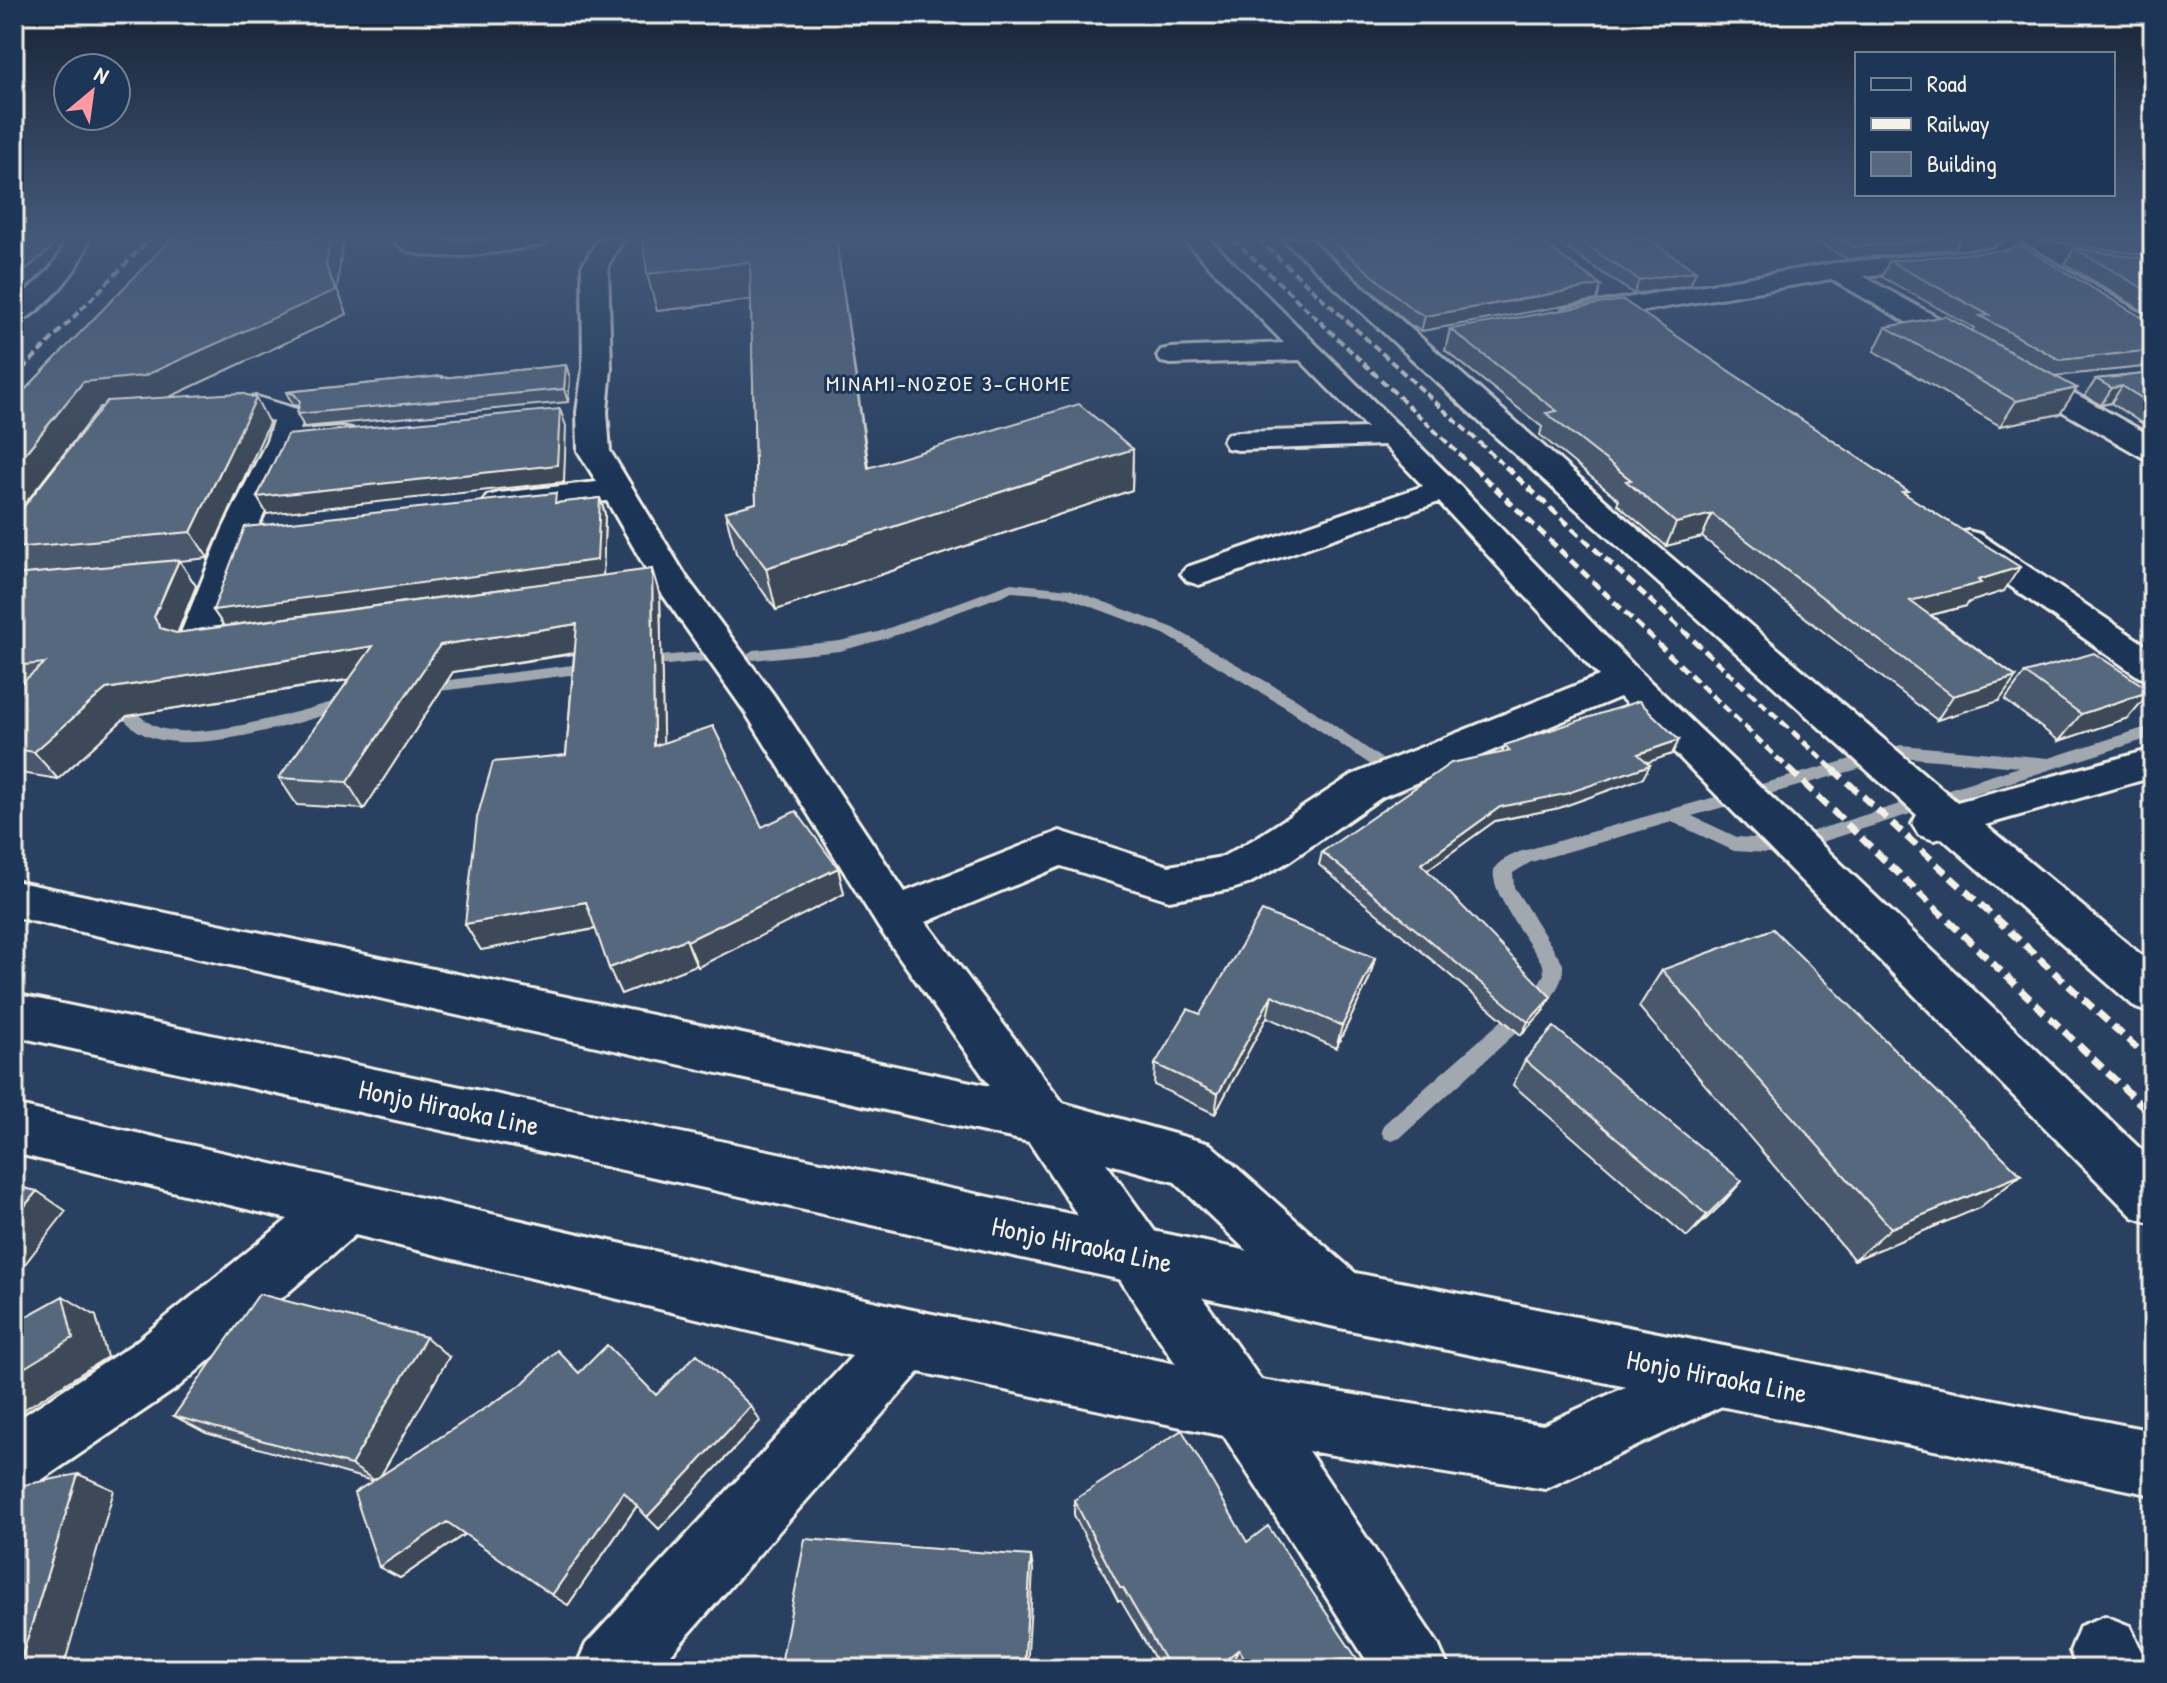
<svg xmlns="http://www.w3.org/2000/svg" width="2167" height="1683" font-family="'Patrick Hand',sans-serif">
<rect width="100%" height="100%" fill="#2a4060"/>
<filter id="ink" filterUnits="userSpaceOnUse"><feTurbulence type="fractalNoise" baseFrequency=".0125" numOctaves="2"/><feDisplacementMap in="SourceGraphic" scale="16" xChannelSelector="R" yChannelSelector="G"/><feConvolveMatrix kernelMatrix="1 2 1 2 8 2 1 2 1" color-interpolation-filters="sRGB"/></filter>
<g filter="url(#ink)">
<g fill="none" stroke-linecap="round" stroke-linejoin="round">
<path fill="#a1a8b0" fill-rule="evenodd" d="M1011,583L1070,589L1174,628L1300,701L1385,761L1377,767L1371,765L1288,709L1164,634L1063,596L1012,592L888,638L840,651L753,660L745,655L753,650L840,641L878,632Z
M703,652L711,657L708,661L638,668L630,663L638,658Z
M597,662L605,667L603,671L424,693L416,688L424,683Z
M113,691L119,692C129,705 140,719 155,726C198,745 306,708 352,697L360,702L358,706C305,720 195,758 145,735C128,727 115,711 105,696Z
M2153,725V737L1784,854L1734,851L1672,822L1531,862L1513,873L1514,887L1563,964C1564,980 1556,990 1548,1004L1400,1138L1392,1141L1384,1138L1381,1131L1384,1124L1534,992L1544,974L1543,965C1531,945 1490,893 1494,871C1495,862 1511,856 1519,852L1901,745L2049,758ZM1901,757L2019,767L1784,840L1737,837L1692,816Z"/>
<defs>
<path id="street" d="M393,239L451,241L546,239L543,244L534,246C502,251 415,270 393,239Z
M599,239H623L608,266L611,368L607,412L610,451L687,578L773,694L905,892L1060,831L1169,866L1222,857L1256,838L1352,775L1599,676L1439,502L1211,581L1199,585L1187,581L1181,574L1187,567L1423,486L1384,445L1238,450L1227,448L1223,441L1227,434L1238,432L1367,428L1300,360L1171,364L1161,362L1157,356L1161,350L1171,348L1284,343L1183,239H1209L1456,482L1639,671L2153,1161V1224L2133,1217L1620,697L1382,797L1288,862L1248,884L1232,889L1169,900L1061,866L926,922L1063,1103L1210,1144L1361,1278L1370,1299L1361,1320L1340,1328L1319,1320L1175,1182L1106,1163L1261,1380L1543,1425L1717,1345L1739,1354L1748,1376L1739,1398L1545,1489L1308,1451L1438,1644L1449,1669H1372L1224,1436L919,1372L658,1669H575L586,1644L852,1356L355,1235L177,1388L37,1483L14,1492V1422L133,1344L288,1219L14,1153V1105L908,1309L1176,1364L1029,1142L14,917V881L990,1086L879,928L745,712L653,581L607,501L499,513L487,510L483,503L487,496L499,493L597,482L578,451L577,412L583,368L582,266Z
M1283,239H1309L1626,519L1957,802L2153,749V777L1985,825L2153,965V1014L2136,1008L1942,838L1934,840L1919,835L1912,824L1917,815L1496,437Z
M2013,239L2153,320V340L2143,338L2012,257L1997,263L1863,276L2153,437V459L2142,457L1831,279L1573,323L1564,321L1560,315L1564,309L1573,307L1835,263L1991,249Z
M257,397L300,410L304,416L300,430L341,427L352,429L356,436L352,443L294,449L256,531L219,630L236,628L249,632L255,640L249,648L195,657L182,653L176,645L222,531L267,441L273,421C246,412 219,422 192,415L188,409L192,403Z
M1968,531L1980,534L2153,650V680L2139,677L1956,548L1951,541L1956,534Z
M2105,1616L2130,1626L2150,1669H2077L2070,1651L2080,1626Z"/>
<path id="secondary" d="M64,239H88C87,264 38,318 14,324V302C32,285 62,265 64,239Z
M14,994L1340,1270L2153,1431V1495L1340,1328L14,1036Z"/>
</defs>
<use href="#street" stroke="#f4f1e8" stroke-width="6"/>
<use href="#secondary" stroke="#f4f1e8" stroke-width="6"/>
<use href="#street" fill="#1d3557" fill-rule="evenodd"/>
<use href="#secondary" fill="#1d3557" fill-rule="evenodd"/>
<path stroke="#f4f1e8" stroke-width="4" stroke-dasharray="8 4" stroke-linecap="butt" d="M1233,239L1475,469
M1258,239L1508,469
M14,378L150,239"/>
<path stroke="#f4f1e8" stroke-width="5" stroke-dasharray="10 5" stroke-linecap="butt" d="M1473,467L1791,771
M1506,467L1835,771"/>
<path stroke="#f4f1e8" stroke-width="7" stroke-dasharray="13 7" stroke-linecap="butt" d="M1789,769L2153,1116
M1833,769L2153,1063"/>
</g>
<path fill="#4a596c" stroke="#f4f1e8" stroke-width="2" d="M836,239L869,468L1133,449L1132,490L776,610L736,553L725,512L756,503L751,300L657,311Z
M1312,239H1537L1601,285L1597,300L1421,331L1410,325Z
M1552,239H1648L1696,271L1690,285L1634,294Z
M1812,239H1960L1955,249L1848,259Z
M2033,239H2153V256Z
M2074,248L2153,260V317L2065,264Z
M1889,261L2153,324V366L2055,376L2060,414L2000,426L1874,351L1886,327L1972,331L1974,328L1882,277Z
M337,289L347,314L169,397L269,423L208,558L179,561L196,586L178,633L224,626L213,610L560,503L600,498L605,514L603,576L660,596L663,743L762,827L838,868L844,894L698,967L696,965L621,994L609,968L596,929L481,950L465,924L566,755L574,654L453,672L364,809L297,805L279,778L349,680L127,716L58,779L14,772V519L102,407H100L14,518V401Z
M1450,329L1906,494L2004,591L1969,602L1966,606L1931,615L2016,677L1999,701L1937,720L1702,537L1666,546L1617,504L1619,500L1540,435L1542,427L1445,350Z
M566,365L570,378L568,402L304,427L297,414L299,406L293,405L286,392L442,376L443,378Z
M2153,373V423L2143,424L2111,403L2101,405L2085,396L2096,379Z
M2025,673L2128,718L2059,741L2005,700Z
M1505,745L1672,754L1647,762L1643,778L1559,808L1495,821L1427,870L1544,1010L1521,1035L1319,865L1322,852L1502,753Z
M1375,958L1369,980L1336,1048L1267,1017L1215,1114L1154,1085L1155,1064L1200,1014Z
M1662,970L2021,1175L1979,1208L1854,1260L1639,1007Z
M1525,1060L1722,1204L1687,1237L1513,1085Z
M449,1357L380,1476L579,1373L656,1395L760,1421L659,1529L637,1506L568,1605L465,1534L400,1578L379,1567L373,1481L206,1433L174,1416Z
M1074,1500L1247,1542L1364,1669H1239L1233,1660L1222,1669H1161L1121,1601H1118L1074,1515Z"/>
<path fill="#3c4858" stroke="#f4f1e8" stroke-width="2" d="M27,239H45L51,248L14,280V250Z
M330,239H343L337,289L347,314L159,402L100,407L14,518V467L83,382L326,266Z
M750,262L757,299L657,311L647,274Z
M1696,271L1690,285L1634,294L1639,280Z
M1601,285L1597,300L1421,331L1425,316Z
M566,365L570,378L568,402L564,389Z
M2122,386L2111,403L2101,405L2112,388Z
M2077,388L2060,414L2000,426L2016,401Z
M256,398L269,423L208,558L191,532Z
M560,409L566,426L564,482L267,514L257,497Z
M1133,449L1132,490L776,610L766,568Z
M600,498L605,514L603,576L224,626L213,610Z
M1712,514L1702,537L1666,546L1676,523Z
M179,560L196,586L173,644L160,628L154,617Z
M2020,567L2004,591L1969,602L1966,606L1896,624L1910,601Z
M652,569L660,596L664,773L654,746Z
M577,624L587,651L453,672L364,809L347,782L440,645Z
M373,646L388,673L127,716L58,779L34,752L106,689Z
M2016,677L1999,701L1937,720L1953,696Z
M2151,691L2128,718L2059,741L2081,714Z
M1679,740L1672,754L1631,768L1638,754Z
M1650,765L1643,778L1559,808L1495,821L1416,878L1421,864L1500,807Z
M838,868L844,894L698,967L687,941Z
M586,902L599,928L481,950L465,924Z
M686,939L696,965L621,994L609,968Z
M1375,958L1369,980L1336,1048L1342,1026Z
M1272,995L1267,1017L1215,1114L1218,1094Z
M1551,997L1544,1010L1521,1035L1528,1022Z
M2021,1175L1979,1208L1854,1260L1891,1228Z
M1742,1181L1722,1204L1687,1237L1707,1215Z
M37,1191L66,1211L14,1278V1219Z
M63,1296L96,1316L107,1357L14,1416V1374Z
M426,1337L449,1357L377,1482L351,1465Z
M751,1406L760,1421L659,1529L647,1517Z
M78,1474L114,1490L63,1669H18Z
M624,1492L638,1504L568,1605L552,1595Z
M447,1522L466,1533L400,1578L379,1567Z
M1031,1556L1033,1570L1027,1669H1024Z
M1239,1649L1233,1660L1222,1669H1215Z
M158,1662L182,1669H165Z"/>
<path fill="#56677d" stroke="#f4f1e8" stroke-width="2" d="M14,239H27L14,250Z
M171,239H330L326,266L336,290L144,376L83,382L14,467V401Z
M643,239H836L868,468L1079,404L1133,449L766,568L725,512L756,503L750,262L647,274Z
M1330,239H1537L1601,285L1425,316L1413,310Z
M1577,239H1648L1696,271L1639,280Z
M1839,239H1944L1854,247Z
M2020,245L2153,324V350L2060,360L1980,316L1989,315L1889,261L2006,250Z
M2074,248L2153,260V294Z
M1623,300L1908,491L1902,492L2020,567L1978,580L1981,583L1910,601L2016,677L1953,696L1712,514L1676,523L1626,481L1631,480L1546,413L1557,411L1450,329Z
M1945,316L2077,388L2016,401L1886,327Z
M566,365L564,389L297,414L300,401L294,394L286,392L442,376V378Z
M2153,373V405L2122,386L2112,388L2096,379Z
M241,393L256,398L191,532L14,548V519L107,401Z
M560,409L557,465L257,497L287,435Z
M556,493L555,503L600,498L597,560L213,610L245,527Z
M179,560L154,617L160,628L176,633L652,569L654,746L713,726L762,827L796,811L838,868L687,941L686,939L609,968L586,902L465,924L477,818L493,762L566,755L577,624L440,645L347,782L279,778L373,646L106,689L34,752L14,749V689L45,663L14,666V575Z
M2094,653L2151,691L2081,714L2025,673Z
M1639,701L1679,740L1638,754L1650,765L1565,794L1500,807L1421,864L1551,997L1528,1022L1322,852L1451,763L1510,751L1505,745Z
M1262,911L1375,958L1342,1026L1272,995L1218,1094L1155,1064L1188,1009L1200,1014Z
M1773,929L2021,1175L1891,1228L1662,970Z
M1554,1027L1742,1181L1707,1215L1525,1060Z
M14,1186L37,1191L14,1219Z
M259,1294L426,1337L351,1465L174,1416Z
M63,1296L73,1338L14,1374V1323Z
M607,1345L656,1395L697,1354L751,1406L647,1517L624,1492L552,1595L447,1522L379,1567L354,1493L521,1385L557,1350L579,1373Z
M1182,1430L1247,1542L1268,1526L1364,1669H1251L1239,1649L1215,1669H1170L1123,1588H1120L1074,1500Z
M78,1474L18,1669H14V1487Z
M805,1539L1031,1556L1024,1669H780Z
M158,1662L165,1669H151Z"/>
</g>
<linearGradient id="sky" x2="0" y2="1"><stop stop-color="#172335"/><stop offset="0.5" stop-color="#44597a"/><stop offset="1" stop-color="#44597a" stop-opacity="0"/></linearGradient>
<rect width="2167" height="475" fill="url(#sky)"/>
<g text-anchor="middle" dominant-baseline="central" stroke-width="6" stroke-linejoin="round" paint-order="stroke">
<g font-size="22" letter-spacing="2" fill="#f4f1e8" stroke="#1d3557">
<text x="949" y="383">MINAMI-NOZOE 3-CHOME</text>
</g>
<g font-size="28" fill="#f4f1e8" stroke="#1d3557">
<text transform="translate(449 1107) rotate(12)">Honjo Hiraoka Line</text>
<text transform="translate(1082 1244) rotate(12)">Honjo Hiraoka Line</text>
<text transform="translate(1717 1376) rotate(11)">Honjo Hiraoka Line</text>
</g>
</g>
<rect width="2167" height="1683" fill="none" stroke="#1d3557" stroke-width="48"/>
<rect x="24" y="24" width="2119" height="1635" fill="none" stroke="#f4f1e8" stroke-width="3" filter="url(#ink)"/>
<rect x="1855" y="52" width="260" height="144" fill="#1d3557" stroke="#738091" stroke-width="2"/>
<rect x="1871" y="78" width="40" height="12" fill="#1d3557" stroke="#738091" stroke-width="2"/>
<text x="1927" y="92" font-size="24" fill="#f4f1e8">Road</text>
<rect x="1871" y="118" width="40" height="12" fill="#f4f1e8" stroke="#738091" stroke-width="2"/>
<text x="1927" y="132" font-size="24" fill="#f4f1e8">Railway</text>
<rect x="1871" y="152" width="40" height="24" fill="#56677d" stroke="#738091" stroke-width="2"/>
<text x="1927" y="172" font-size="24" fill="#f4f1e8">Building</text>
<g transform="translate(92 92) rotate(29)"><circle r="38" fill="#1d3557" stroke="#738091" stroke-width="2"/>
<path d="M0-6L14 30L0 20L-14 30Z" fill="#ff9aa2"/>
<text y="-12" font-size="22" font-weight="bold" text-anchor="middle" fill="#f4f1e8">N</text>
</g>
</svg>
